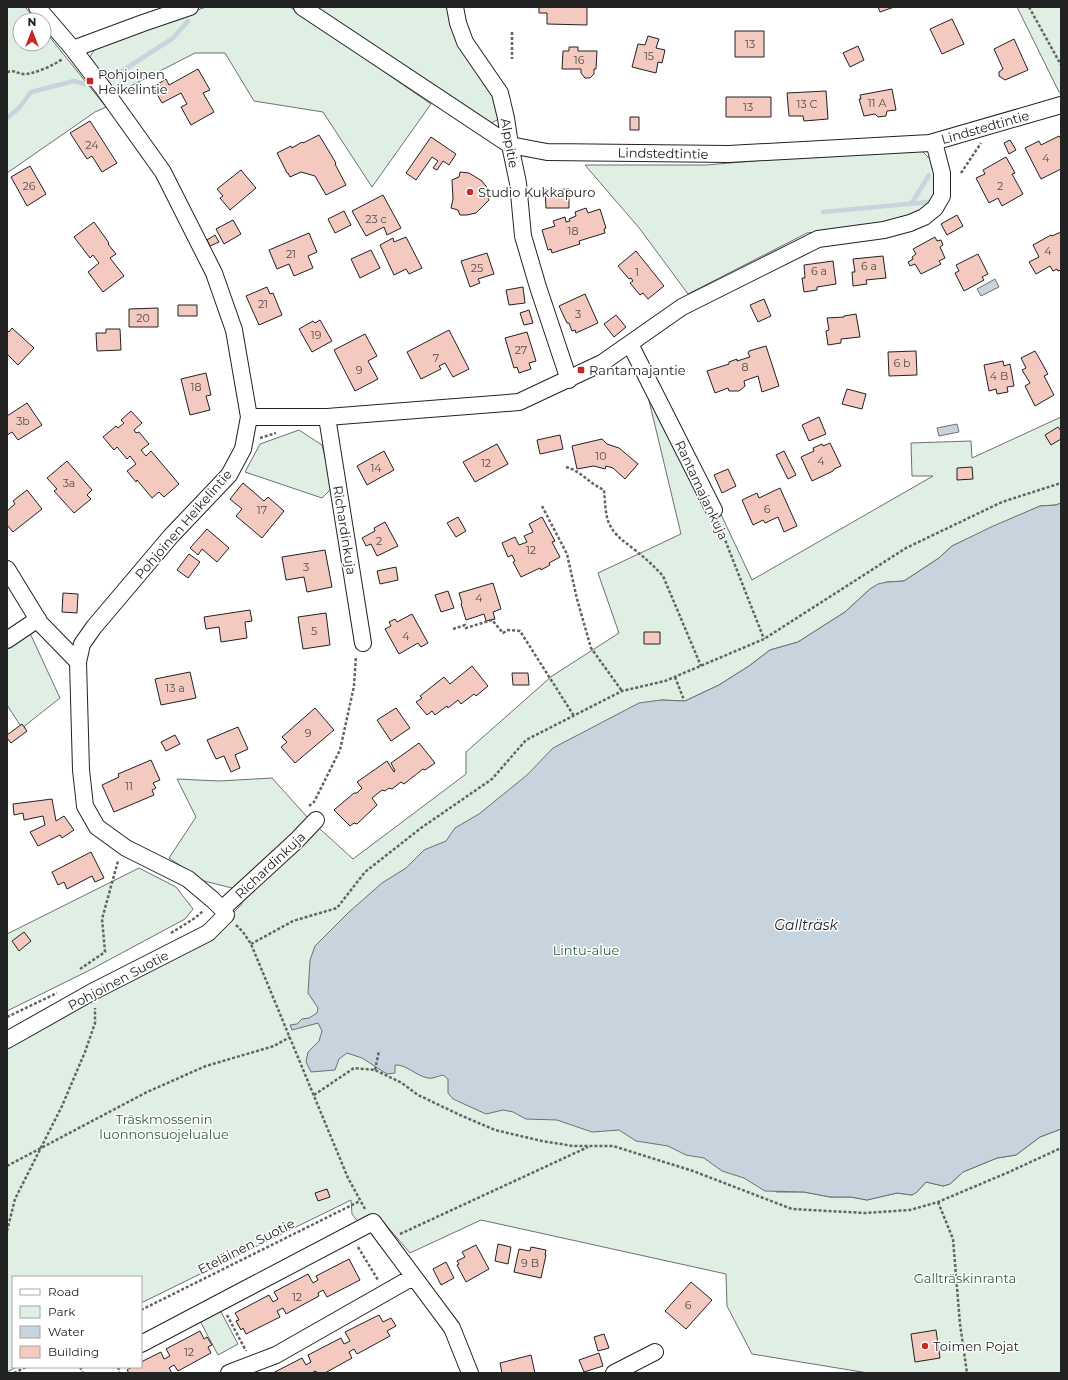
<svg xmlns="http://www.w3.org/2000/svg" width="1068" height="1380" font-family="Montserrat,sans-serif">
<rect width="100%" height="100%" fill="#fff"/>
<path fill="#e0efe3" stroke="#6f6f6f" d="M7,7H25L36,20H20V44H44V30L106,107L95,112L7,173Z
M206,7H290L431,104L372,187L323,112L254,101L225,53H195L115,94L89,58L97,46L135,31Z
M314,7H449C466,41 492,82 499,119L487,125Z
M1017,7H1061V92H1059Z
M918,147L931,160L938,178L937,191L931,203L915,214L890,223L807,233L688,294L640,229L585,165H706Z
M658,381L752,580L933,476H912L911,443L971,441L972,458L1061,417V503L1056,505L1040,506L952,546L939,558L904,581L887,582L870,589L845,612L798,642L770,650L749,666L719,685L685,701L661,700L776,1192H804L830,1197H851L867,1200L897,1193L912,1195L917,1192L926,1182L943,1186L950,1184L963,1172L997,1158L1016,1155L1040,1137L1061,1129V1373H868L752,1354L727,1306L726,1274L481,1220L410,1253L380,1218L363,1228L352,1214L351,1200L141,1303V1277H13V1367H17L7,1372V1046L233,913L242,904L236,889L204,881L169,858L196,817L177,779L219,781L272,778L308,818L353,859L466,774V752L552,676L619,633L598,573L681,534L646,388Z
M299,430L322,445L333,487L322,498L245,472L260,444Z
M29,631L60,698L22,728L7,705V649Z
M139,868L176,887L193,909L185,919L92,969L7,1011V934Z
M220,1310L238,1344L218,1355L200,1321Z"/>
<path fill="#c7d3dd" stroke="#6f6f6f" d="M995,279L999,287L981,296L977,289Z
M957,424L959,432L939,436L937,428Z
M1061,503V1129L1040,1137L1016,1155L997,1158L963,1172L950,1184L943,1186L926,1182L917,1192L912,1195L897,1193L867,1200L851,1197H830L804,1192L765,1191L744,1178L722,1171L704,1158L686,1155L668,1146L636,1141L619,1130L592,1132L557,1120L526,1119L513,1112L503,1110L486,1114L453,1099L448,1093V1079L443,1075C438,1076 433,1079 428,1078C416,1076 406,1064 395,1065V1073L387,1074L362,1058L347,1053L339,1059L335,1070L311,1072L306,1062L308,1052L319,1041L322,1031L318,1023L292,1030L290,1025L297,1024L302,1019L309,1018L317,1013L318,1008L308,993L310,960L315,946L349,912L382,883L406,868L424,850L446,841L455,828L479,814L527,775L553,748L639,703L661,700L685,701L719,685L749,666L770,650L798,642L845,612L870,589L878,584L887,582L904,581L939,558L952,546L991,527L1040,506L1056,505Z"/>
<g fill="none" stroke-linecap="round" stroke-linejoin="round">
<path stroke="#c7d3dd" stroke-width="4.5" d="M110,79L173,38L188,21
M7,118L18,109L31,92L74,81L85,84
M912,203L929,175
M823,212L929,202"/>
</g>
<path fill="#f3c9c0" stroke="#222" d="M539,7H587V25L547,24V13H539Z
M878,7H894L880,12Z
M952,19L964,44L942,54L930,29Z
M735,31H764V57H735Z
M648,36L659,39L656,48L665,50L662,63L658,62L656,73L632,67L638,44L645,45Z
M1014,39L1028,70L1005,80L999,76V72L1003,69L994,49Z
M858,46L864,60L850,67L843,53Z
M569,47H578V51H597L596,69H594V74L590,78H585L581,73V69H562L563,51H569Z
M198,69L210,90L203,93L214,112L191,125L181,107L187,104L181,93L162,103L153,87L166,79L169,85Z
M892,89L896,110L887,111L886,116L878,117L875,114L864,116L859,99H861L860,95Z
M826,91L828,119L804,121L803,116H789L787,93Z
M726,97H771V117H726Z
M630,117H639V130H630Z
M90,121L117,163L102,172L92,156L87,159L70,133Z
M319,135L336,163L335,164L346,185L326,195L315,176L301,172L290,177L288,173H287L277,153L291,146L292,148L302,142L303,143Z
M1059,136L1061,139V169L1041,179L1025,148L1039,141L1041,145Z
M431,137L456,154L449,165L443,161L437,170L433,168L438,161L432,157L416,180L406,173Z
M1010,140L1016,150L1009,154L1004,143Z
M1006,157L1015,173L1012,174L1023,194L1002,206L998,198L989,203L976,178L985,174L983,170Z
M30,166L46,194L27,206L11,177Z
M241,170L256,188L230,210L220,198L223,196L217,189Z
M460,172L469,173L474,176L482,181L489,190L487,195L489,200L476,213L467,215H460L458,210L451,208L453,199L452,180L459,177Z
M569,189V208H546L545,190Z
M383,195L401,228L387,235L384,227L366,236L352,211Z
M586,208L588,213L600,209L606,228L604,229L605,233L579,241L580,244L552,253L551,249L548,250L542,230L555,226L553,221L565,217L566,222L570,221L569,219L576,216L575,212Z
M344,211L351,225L335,233L328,219Z
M957,215L963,226L947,235L941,224Z
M233,220L241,234L224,244L216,229Z
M94,222L109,243L108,244L116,254L110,258L124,276L103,292L88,272L99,263L93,255L90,258L74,237Z
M1061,232V270L1058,271L1057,269L1053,271L1050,266L1036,274L1029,262L1039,257L1033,245L1051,235L1052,236Z
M309,233L317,252L308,256L313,268L294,276L289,264L277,269L269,250Z
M215,235L219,242L210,246L207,240Z
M406,237L422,268L409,274L406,269L394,275L380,245L393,238L394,242Z
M935,237L937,241L941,240L943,245L940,247L945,258L939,261L941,264L921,274L915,264L910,266L908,262L913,259L912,257L916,254L913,249Z
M371,250L380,268L360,278L351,259Z
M636,251L664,286L648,299L643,293L640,295L630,283L633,281L631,278L629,279L618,266Z
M487,253L494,274L478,279L480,283L470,287L461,261Z
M978,254L988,274L982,277L984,280L964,291L955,273L959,271L956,265Z
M883,256L886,278L866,280L867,284L853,286L852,272H855L853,259Z
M833,261L836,284L817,287V290L804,292L802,278H805L804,265Z
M267,287L270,294L273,293L282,315L259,325L246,296Z
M523,287L525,303L509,305L506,290Z
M585,294L598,323L576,333L575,330L572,331L569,323H567L559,306Z
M764,299L771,316L758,322L750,305Z
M178,305H197V316H178Z
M158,308V327H129V309Z
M529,310L533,323L524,325L520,313Z
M856,314L860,337L841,339V343L828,345L826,331L829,330L827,318L844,317V316Z
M616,315L626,327L614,337L604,324Z
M320,320L332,341L312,352L299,329L313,321L315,323Z
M12,328L34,348L18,365L7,354V330L9,332Z
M106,329H120L121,350L97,351L96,333H106Z
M449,330L469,369L453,377L445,363L439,366L441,369L421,379L407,352Z
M527,332L536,361L529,363L531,369L519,373L517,367L514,368L505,338Z
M365,334L377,356L368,361L378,379L355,391L334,350Z
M766,346L779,386L762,392L758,376L744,381L745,386L739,391H729L728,388L715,393L707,371L729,364V362L737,359V361L750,357L748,353L749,351Z
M916,351L917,375L889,376L888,352Z
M1035,351L1048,374L1044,376L1054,395L1035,406L1025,386L1030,383L1022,370L1026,368L1021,358Z
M1003,361L1004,366L1010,364L1014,386L1007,387L1008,392L997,394L996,389L989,391L984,365Z
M206,373L211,395L206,396L210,410L190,415L181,379Z
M847,389L866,394L862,409L842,404Z
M27,403L42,425L18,440L12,432L7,435V416Z
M131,411L142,423L134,430L136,433L139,432L149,444L141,450L146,456L151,451L179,484L164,497L159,492L152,498L137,480L136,482L127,471L136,464L130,456L127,459L117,447L114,450L103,437L116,426L118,428L124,423L121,420Z
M819,417L826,434L809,441L802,425Z
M1058,427L1061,431V439L1051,445L1045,435Z
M560,435L563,449L540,454L537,440Z
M602,439L607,444L619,448L638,464L625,479L613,468L606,466L605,469L594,466L577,469L572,446Z
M830,443L841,466L834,469L833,471L812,481L801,457L814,451L813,448L822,444L823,446Z
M497,444L508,464L475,482L463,462Z
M384,451L394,470L367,485L357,466Z
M784,451L796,475L788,479L776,455Z
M67,461L92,490L87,495L91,499L74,513L54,491L57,489L47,478Z
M972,467L973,479L957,480V468Z
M728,469L736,486L722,493L714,475Z
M243,483L264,501L268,497L284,511L262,538L236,516L242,509L230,499Z
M780,488L797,526L784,532L778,517L765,523L763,520L753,525L742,500L757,493L759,498Z
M27,490L42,509L13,532L7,525V511L15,504L13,501Z
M458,517L466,531L456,537L447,523Z
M542,517L555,541L552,542L560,557L549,563L550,565L541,570L540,568L521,577L513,562L515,561L512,555L508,557L502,543L515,537L519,545L527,542L524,536L533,532L529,524Z
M385,522L398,546L377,556L371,544L366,546L362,538L375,531L374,528Z
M207,529L229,548L217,562L202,549L198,555L190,548Z
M325,550L332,587L307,592L304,577L286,580L282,557Z
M189,554L200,562L188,578L177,570Z
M396,567L398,580L380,584L377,571Z
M493,583L501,609L493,612L495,619L486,621L484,614L466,620L461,604L462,603L459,593Z
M448,591L454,608L441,612L435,595Z
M63,593L78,594L77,613L62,612Z
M250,610L252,621L245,622L247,638L221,642L219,627L206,629L204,617Z
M326,613L330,645L303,649L298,617Z
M412,614L428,643L421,647L418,643L399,654L385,629L391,626L389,622L395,619L397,622Z
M644,632H660V644H644Z
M472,666L488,686L476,696L474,694L461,704L458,700L448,708L447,706L435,715L432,711L427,715L416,702L422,698L420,696L444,677L450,684Z
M190,672L196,698L161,705L155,679Z
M512,673H528L529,685H513Z
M315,708L334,730L295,763L281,747L287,742L282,737Z
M396,708L410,728L391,741L377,720Z
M22,724L27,731L11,743L7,738V735Z
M238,727L248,749L235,755L240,768L231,772L224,756L216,759L207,740Z
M175,735L180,744L166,751L161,742Z
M419,743L435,763L425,770L423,769L404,784L401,782L392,789L389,788L385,791L382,790L372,798L377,805L357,824L354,823L350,826L334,810L354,793H357L362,788L357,782L387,761L394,772L395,771L391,763Z
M151,760L160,780L153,783L156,788L152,790L154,795L114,812L102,785L119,777L118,774Z
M52,799L56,821L64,816L74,830L62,838L60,835L38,846L30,832L45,825L43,816L24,820L23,813L14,815L13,804Z
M91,852L104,878L95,882L92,876L67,889L64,882L58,885L52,872Z
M24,932L31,941L19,951L12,941Z
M327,1189L330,1197L318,1201L315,1193Z
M498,1244L511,1247L508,1264L495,1261Z
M476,1245L489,1269L466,1282L457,1265L459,1264L457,1261L465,1257L462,1252Z
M531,1247L546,1250L545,1255H546L541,1278L514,1272L519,1249L530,1251Z
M349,1259L360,1280L327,1297L323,1290L318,1293L319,1296L286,1314L283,1308L277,1311L280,1317L246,1334L243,1328L241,1330L236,1321L239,1320L235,1313L269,1295L273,1302L278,1299L274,1292L308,1274L313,1283L318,1280L316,1276Z
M446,1262L454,1278L441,1285L433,1269Z
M691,1282L712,1300L686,1329L665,1311Z
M379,1315L383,1322L391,1318L396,1326L387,1331L390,1336L357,1354L354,1349L349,1352L352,1358L325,1373H317L316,1371L311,1373H273L302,1358L306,1365L311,1362L308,1355L341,1338L344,1344L350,1341L345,1332Z
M936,1330L940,1358L915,1362L911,1334Z
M200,1331L204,1339L207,1337L212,1345L208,1347L211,1353L178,1371L174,1365L169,1368L172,1373H129L127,1370L132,1367H141V1362L161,1352L164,1359L170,1356L166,1349Z
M604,1334L609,1348L598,1351L594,1337Z
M599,1353L603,1366L584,1372L579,1360Z
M531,1355L535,1373H502L500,1363Z"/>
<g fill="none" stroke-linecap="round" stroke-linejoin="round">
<defs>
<path id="minor" d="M302,7L510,145L547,152L729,154L930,143L1061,105
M455,7L458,23L465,42L500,93L506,118L510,145L518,183L523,236L538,287L569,380
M73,49L143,23L190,7
M630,344L714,510
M249,417H327L519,402L602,363L682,307L818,239L884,230L910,223L924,217L935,208L942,196V173L934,142
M327,417L363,643
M7,569L40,623L78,662
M7,640L38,619
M222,909L296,841L316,820
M7,1040L92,992L208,933L226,915L222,909L213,900L188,879L126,848L97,827L85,806L81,770L78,662L82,644L94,627L171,536L229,475L243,449L249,417L234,330L214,273L163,172L103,88L73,49L37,7
M141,1344L373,1222L452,1328L470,1373
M229,1373L276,1355L413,1277
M614,1373L655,1352"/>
</defs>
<use href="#minor" stroke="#222" stroke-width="18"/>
<path stroke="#646464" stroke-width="2.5" stroke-dasharray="3 2" stroke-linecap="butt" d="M1029,7L1061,65
M512,32V59
M7,72C17,70 15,73 23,74C32,75 55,65 62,59
M961,173L981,143
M260,438L276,433
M566,467C581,471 590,484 604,490C605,500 605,511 608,521C614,536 624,541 635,550C645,558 654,566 663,576L701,666
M542,506L567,554L577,599L591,648L622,691
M718,522L764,639
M453,629L465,625L466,628L492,620L503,633L508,630L520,631L574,716
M675,677L684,700
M309,806L314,802L340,750L354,686L356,656
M236,925L243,932L251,944L348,1178L365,1209
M171,933L195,918L203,911
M251,944L293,921L337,908L365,872L421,828L492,779L526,740L622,691L665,681L764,639L906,548L1002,502L1061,483
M80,969L105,952L102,919L118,861
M7,1017L57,993
M375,1070L379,1051
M314,1095L354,1068L375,1070L402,1083L418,1095L460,1115L495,1130L542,1141L573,1146H613L693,1171L792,1209L865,1213L910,1210L938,1202L1009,1172L1061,1148
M7,1166L147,1092L206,1066L274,1046L290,1037
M938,1202L953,1239L960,1324L967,1373
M7,1231L15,1199L62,1106L85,1052L95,1023V1008
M400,1234L588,1147
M358,1247L378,1280
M141,1310L360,1201
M227,1315L246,1351
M80,1367L83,1373
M119,1367L118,1371L119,1373
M14,1373L26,1367"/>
<use href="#minor" stroke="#fff" stroke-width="16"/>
</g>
<g fill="#c62828" stroke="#fff" stroke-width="1.5">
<rect x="86" y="77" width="8" height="8" rx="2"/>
<circle cx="470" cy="192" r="4"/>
<rect x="577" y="366" width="8" height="8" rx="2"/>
<circle cx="925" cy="1346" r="4"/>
</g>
<g text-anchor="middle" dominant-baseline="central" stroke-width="3" stroke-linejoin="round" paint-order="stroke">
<g font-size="11" fill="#564c4a">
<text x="750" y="44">13</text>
<text x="649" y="56">15</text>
<text x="579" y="60">16</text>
<text x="877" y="103">11 A</text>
<text x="807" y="104">13 C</text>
<text x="748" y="107">13</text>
<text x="92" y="145">24</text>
<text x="1046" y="158">4</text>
<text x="29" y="186">26</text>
<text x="1000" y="186">2</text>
<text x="376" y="219">23 c</text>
<text x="573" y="231">18</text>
<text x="1048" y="251">4</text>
<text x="291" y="254">21</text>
<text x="869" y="266">6 a</text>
<text x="477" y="268">25</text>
<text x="819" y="271">6 a</text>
<text x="637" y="272">1</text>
<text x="263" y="304">21</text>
<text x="578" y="314">3</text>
<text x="143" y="318">20</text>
<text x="316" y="335">19</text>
<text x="521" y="350">27</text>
<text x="436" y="358">7</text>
<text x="902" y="363">6 b</text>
<text x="745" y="367">8</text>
<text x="359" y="370">9</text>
<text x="999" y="376">4 B</text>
<text x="196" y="387">18</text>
<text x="23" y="421">3b</text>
<text x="601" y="456">10</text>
<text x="821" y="461">4</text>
<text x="486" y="463">12</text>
<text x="376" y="468">14</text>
<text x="69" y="483">3a</text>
<text x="767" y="509">6</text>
<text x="262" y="510">17</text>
<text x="379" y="541">2</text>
<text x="531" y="550">12</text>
<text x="306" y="567">3</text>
<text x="479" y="598">4</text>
<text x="314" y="631">5</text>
<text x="406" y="636">4</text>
<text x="175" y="688">13 a</text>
<text x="308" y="733">9</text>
<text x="129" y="786">11</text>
<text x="530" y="1263">9 B</text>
<text x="297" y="1297">12</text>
<text x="688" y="1305">6</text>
<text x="189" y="1352">12</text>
</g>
<g font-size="13" fill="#222" stroke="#fff" text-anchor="start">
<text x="98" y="74">Pohjoinen<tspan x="98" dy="15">Heikelintie</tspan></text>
<text x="478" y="192">Studio Kukkapuro</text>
<text x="589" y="370">Rantamajantie</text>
<text x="933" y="1346">Toimen Pojat</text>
</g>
<g font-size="13" fill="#222" stroke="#fff">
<text transform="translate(985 127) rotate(-16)">Lindstedtintie</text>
<text transform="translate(510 143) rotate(80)">Alppitie</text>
<text transform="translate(663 153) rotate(1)">Lindstedtintie</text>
<text transform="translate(702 490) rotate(65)">Rantamajankuja</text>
<text transform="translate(183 524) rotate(-49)">Pohjoinen Heikelintie</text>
<text transform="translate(345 530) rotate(81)">Richardinkuja</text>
<text transform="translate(270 865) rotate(-43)">Richardinkuja</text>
<text transform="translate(118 980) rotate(-28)">Pohjoinen Suotie</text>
<text transform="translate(246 1246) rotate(-27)">Eteläinen Suotie</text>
</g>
<g font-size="13" fill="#2f5e38" stroke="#fff">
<text x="586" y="950">Lintu-alue</text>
<text x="164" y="1119">Träskmossenin<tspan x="164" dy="15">luonnonsuojelualue</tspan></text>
<text x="965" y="1278">Gallträskinranta</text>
</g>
<g font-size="14" font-style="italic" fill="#222" stroke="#fff">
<text x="806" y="925">Gallträsk</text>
</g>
</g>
<rect width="1068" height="1380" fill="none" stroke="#222222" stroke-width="16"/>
<rect x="12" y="1276" width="130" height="92" fill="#ffffff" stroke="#a7a7a7"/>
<rect x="20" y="1289" width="20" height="6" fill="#ffffff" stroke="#a7a7a7"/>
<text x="48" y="1296" font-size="12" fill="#222222">Road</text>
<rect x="20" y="1306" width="20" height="12" fill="#e0efe3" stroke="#a7a7a7"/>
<text x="48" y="1316" font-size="12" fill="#222222">Park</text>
<rect x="20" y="1326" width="20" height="12" fill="#c7d3dd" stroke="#a7a7a7"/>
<text x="48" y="1336" font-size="12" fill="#222222">Water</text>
<rect x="20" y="1346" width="20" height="12" fill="#f3c9c0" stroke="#a7a7a7"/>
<text x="48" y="1356" font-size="12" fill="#222222">Building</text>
<g transform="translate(32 32)"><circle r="19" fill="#ffffff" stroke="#a7a7a7"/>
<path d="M0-3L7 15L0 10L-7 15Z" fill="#c62828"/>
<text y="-6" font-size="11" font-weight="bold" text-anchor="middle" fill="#222222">N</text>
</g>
</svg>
